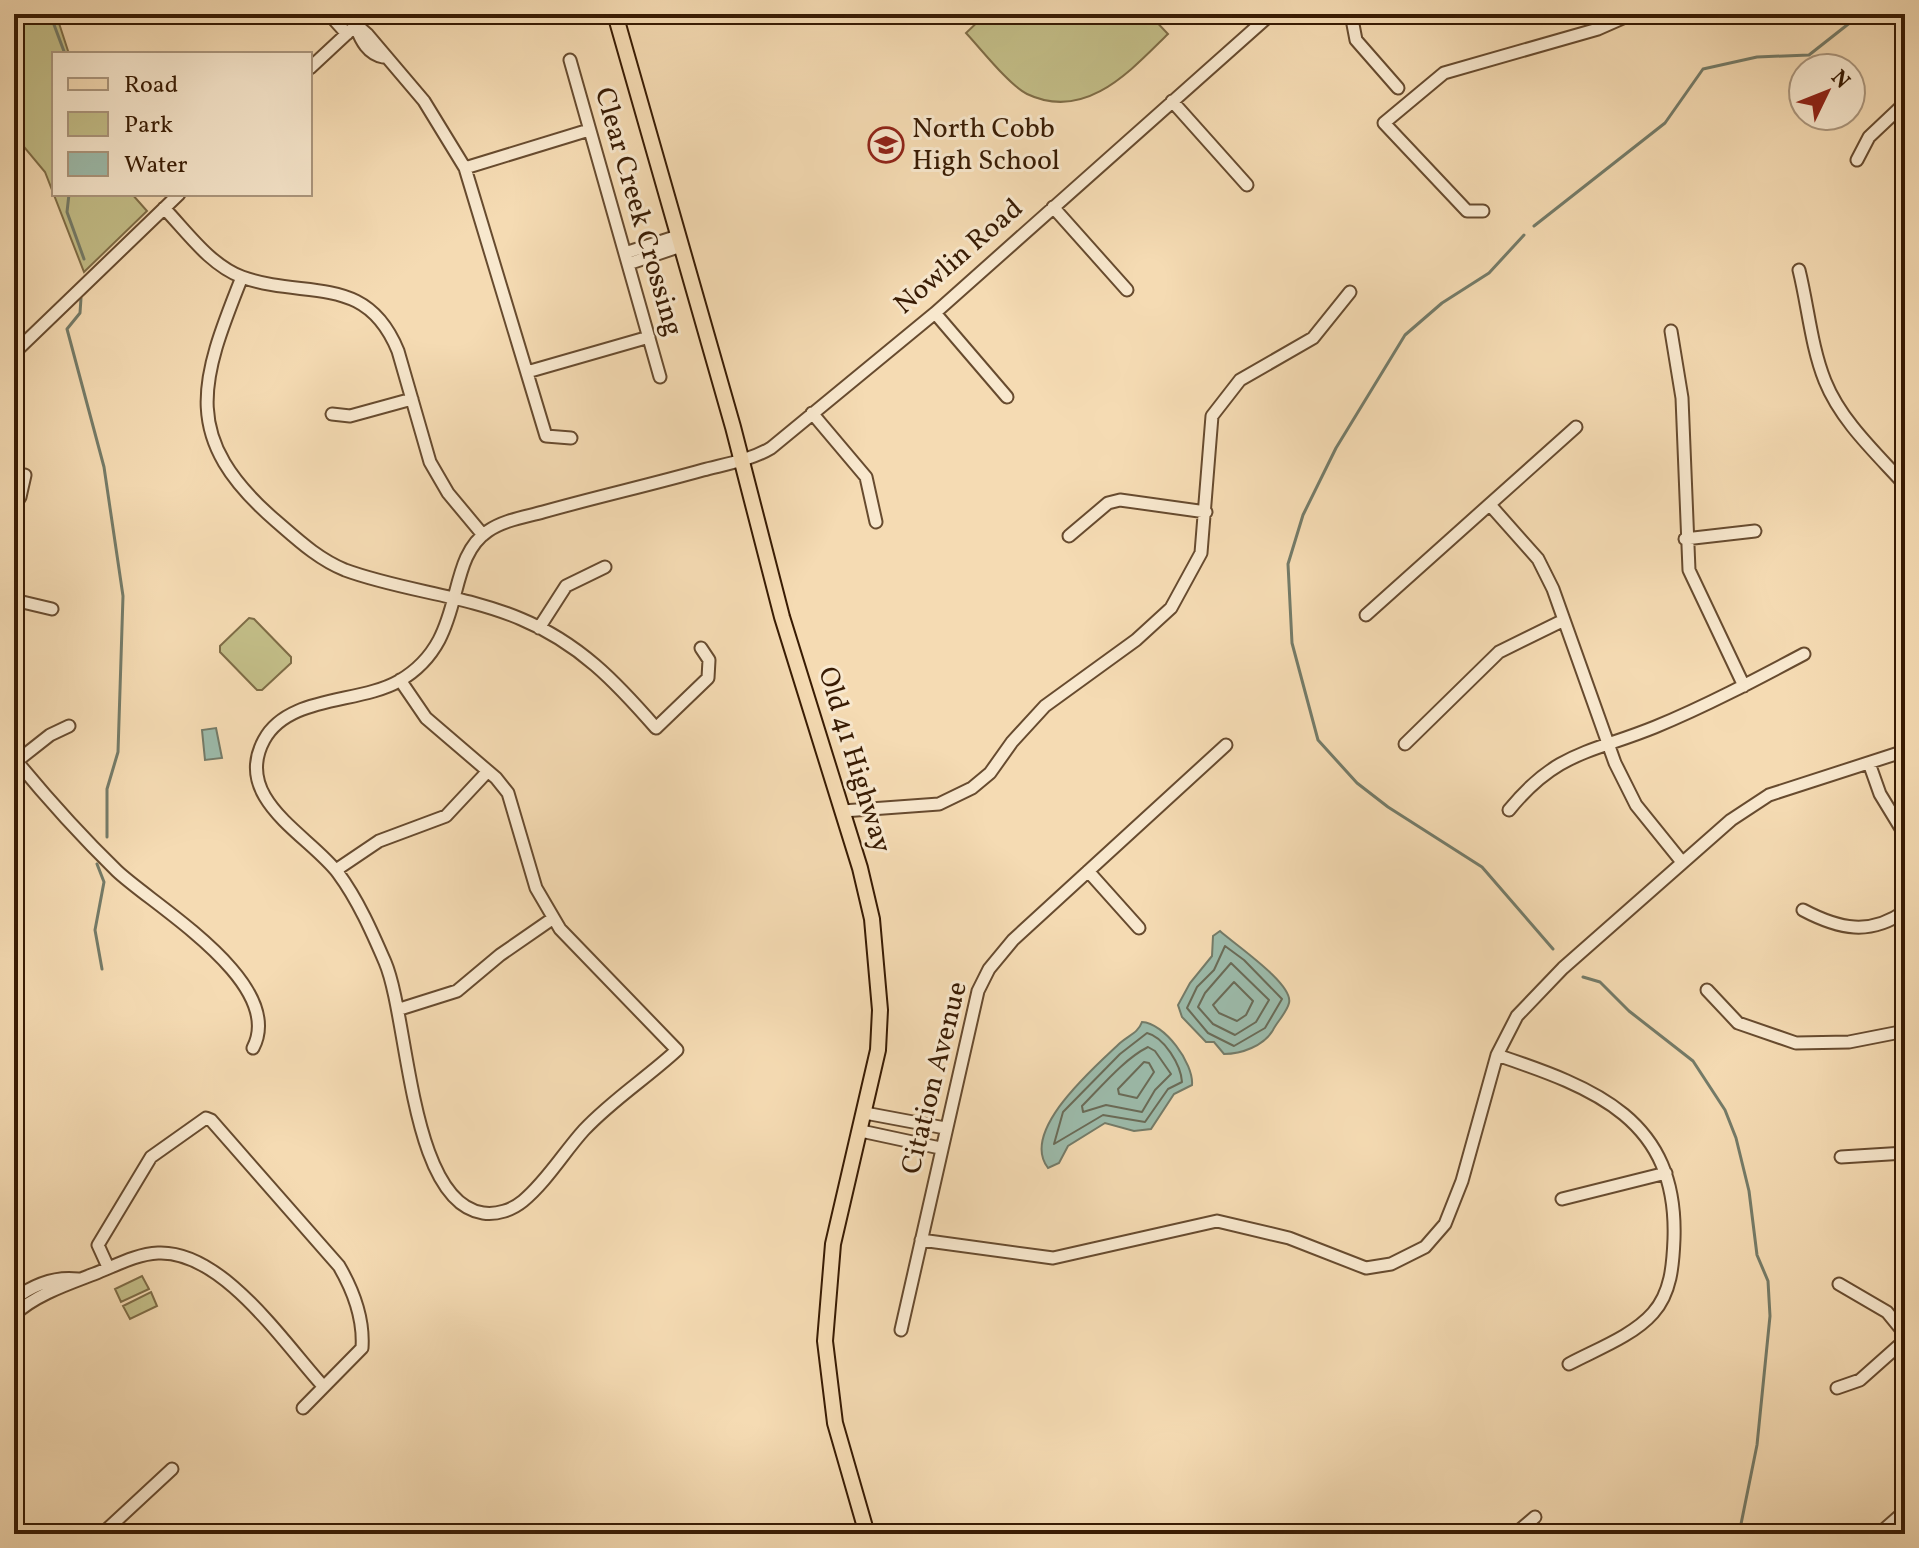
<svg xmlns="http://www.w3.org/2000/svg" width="1919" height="1548" font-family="Vollkorn,serif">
<rect width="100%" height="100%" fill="#f5dbb3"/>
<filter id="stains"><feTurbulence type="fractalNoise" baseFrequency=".0025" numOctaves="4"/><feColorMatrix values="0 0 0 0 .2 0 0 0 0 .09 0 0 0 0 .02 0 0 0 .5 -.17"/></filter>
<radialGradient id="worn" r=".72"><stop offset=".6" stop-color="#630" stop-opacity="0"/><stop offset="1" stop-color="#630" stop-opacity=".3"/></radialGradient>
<path fill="#c3be88" stroke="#7e6c46" stroke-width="2" d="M14,14H56L69,54H54V194H132L147,211L84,272L45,172L14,135Z
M986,14H1149L1168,34C1131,70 1086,122 1027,94C1009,85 981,49 966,33Z
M249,618L254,619L291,657V663L262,690H257L220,652V646Z
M142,1276L149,1289L121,1302L115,1289Z
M151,1292L157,1306L130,1319L123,1306Z"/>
<path fill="#9cbbab" stroke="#747b68" stroke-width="2" d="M216,728L222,758L205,760L202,730Z
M1220,931C1234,944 1294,984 1289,1003C1287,1012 1277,1022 1273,1030C1264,1046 1241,1054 1224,1054L1214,1042H1206L1182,1017L1178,1005L1190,983L1212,956L1213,936Z
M1142,1022C1164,1023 1194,1063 1192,1085L1174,1094L1151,1129L1134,1131L1105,1123L1068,1146L1059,1163L1048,1168C1019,1131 1096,1066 1120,1043C1129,1035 1138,1033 1142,1022Z"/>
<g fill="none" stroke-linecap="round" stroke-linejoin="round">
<path stroke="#6a6b57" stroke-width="2" d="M1225,946L1244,960L1282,999L1265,1028L1234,1046L1208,1033L1187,1008L1197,987L1214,970Z
M1231,963L1269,1000L1256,1022L1235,1035L1213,1024L1198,1007L1205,993Z
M1234,982L1253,1001L1246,1015L1237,1021L1219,1013L1213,1005Z
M1147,1033C1164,1037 1181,1065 1182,1082L1168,1089L1145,1122L1103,1115L1054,1144L1063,1112L1120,1054Z
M1148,1047L1155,1051L1171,1074L1155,1090L1142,1112L1106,1105L1083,1112L1082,1106C1101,1087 1124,1059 1148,1047Z
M1144,1062L1149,1063L1154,1072L1137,1098L1119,1094L1118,1089Z"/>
<path stroke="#747b68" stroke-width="3" d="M50,14L65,54
M69,194L67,212L84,259
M1534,226L1665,123L1703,69L1757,57L1809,55L1861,14
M1524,235L1489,273L1442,303L1405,335L1336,448L1303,515L1288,564L1292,643L1318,740L1357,783L1388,807L1482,867L1553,949
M81,298L80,313L67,329L104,467L123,596L118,752L107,789V837
M97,864L104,882L95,930L102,969
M1583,977L1600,982L1629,1011L1693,1061L1725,1110L1736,1138L1749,1191L1757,1255L1768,1281L1770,1316L1757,1445L1739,1534"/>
<defs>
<path id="minor" d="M329,14L347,34
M344,14L368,35L424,101L465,168L546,436L571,438
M1351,14L1356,40L1398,88
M356,27C361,41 368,54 383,57
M570,60L660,377
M310,68L368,14
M1172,101L1247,185
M1857,160L1869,137L1905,103
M465,168L589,130
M1053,207L1127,290
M164,208C187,232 210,265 242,277C306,300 366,272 398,351L430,462L448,493L483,535
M1483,211H1467L1384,123L1444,73L1598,29L1632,14
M625,253L678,236
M628,264L681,246
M1799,270C1808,306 1811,346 1825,381C1841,421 1876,453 1905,485
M242,277C200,382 180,438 276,521C298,540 318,559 345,570C402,591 465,595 521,619C579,643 616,682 656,728L708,678L709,660L701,648
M935,313L1007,397
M1671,331L1682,398L1689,570L1744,686
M14,353L179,194
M527,372L649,337
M812,413L866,477L876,522
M332,414L350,416L412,399
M1491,506L1538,559L1553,589L1615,763L1636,805L1682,862
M14,507L20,497L25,475
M1069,536L1108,503L1120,500L1206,512
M1685,539L1755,531
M14,600L52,609
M1366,615L1576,427
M539,628L566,586L605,567
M400,680L426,718L496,778L508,793L536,888L560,929L677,1050C648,1077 612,1100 584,1130C564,1152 547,1181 523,1201C512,1210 497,1215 483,1213C409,1202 409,1018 385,962C372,932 358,900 338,873C309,835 232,799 264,740C288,695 359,704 399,681C470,640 442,562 488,531C504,520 525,517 543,512C596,497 650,485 703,470C726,464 751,460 771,448L935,313L1271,14
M1405,744L1499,652L1564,620
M14,758C46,797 81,836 117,871C154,906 287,983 253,1048
M17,761L50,735L69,726
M1869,763L1880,794L1905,835
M1509,810C1557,751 1591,753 1655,727C1706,706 1755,680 1804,654
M843,811L939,804L972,788L990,773L1012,742L1045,706L1136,640L1171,608L1201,553L1212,416L1240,380L1313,338L1350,292
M336,870L379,841L446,816L488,771
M1088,871L1139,928
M1803,910C1839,929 1870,936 1905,911
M1707,990L1738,1023L1796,1043L1849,1042L1905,1031
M400,1009L457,991L500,955L552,919
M1497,1055C1595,1088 1678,1119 1674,1239C1673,1265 1671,1293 1653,1313C1633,1336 1595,1350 1569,1364
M865,1113L945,1128
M861,1131L940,1148
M1841,1157L1905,1153
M1562,1199L1666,1173
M921,1240L1053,1258L1217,1221L1289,1238L1366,1268L1391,1264L1425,1247L1445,1224L1462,1181L1497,1055L1517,1016L1563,968L1731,820L1769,795L1905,751
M108,1267L98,1245L151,1157L206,1118L211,1120L339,1266C353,1290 364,1319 362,1348L303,1408
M1839,1284L1887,1312L1905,1334
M14,1299C33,1285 55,1276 78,1279
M14,1315C35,1295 68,1284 94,1274C115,1266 136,1254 158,1253C222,1250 283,1342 323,1386
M901,1330L978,991L989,969L1013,940L1226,745
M1837,1388L1860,1380L1905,1340
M102,1534L172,1469
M1515,1534L1535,1517
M1879,1534L1905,1511"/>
<path id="major" d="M615,14L733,427L782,617L860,868L872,919L880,1010L878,1050L833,1244L825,1341L835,1423L867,1534"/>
</defs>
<use href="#minor" stroke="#674b2f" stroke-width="15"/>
<use href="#major" stroke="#381b03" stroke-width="18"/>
<use href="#minor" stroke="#f8e8ce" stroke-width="11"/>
<use href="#major" stroke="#f5dbb3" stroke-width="14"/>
</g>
<defs>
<symbol id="school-ring" viewBox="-11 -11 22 22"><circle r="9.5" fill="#f8e8ce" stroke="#8f2418" stroke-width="1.5"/><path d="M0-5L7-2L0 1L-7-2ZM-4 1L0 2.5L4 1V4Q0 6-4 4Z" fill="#8f2418"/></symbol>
</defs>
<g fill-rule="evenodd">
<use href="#school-ring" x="866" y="125" width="40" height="40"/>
</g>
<g text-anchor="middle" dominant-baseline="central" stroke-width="6" stroke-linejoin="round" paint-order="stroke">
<g font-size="28" fill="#381b03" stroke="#f8e8ce" text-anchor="start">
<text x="912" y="129">North Cobb<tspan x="912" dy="32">High School</tspan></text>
</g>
<g font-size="28" fill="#381b03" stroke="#f8e8ce">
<text transform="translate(638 212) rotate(74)">Clear Creek Crossing</text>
<text transform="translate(959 257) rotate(-41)">Nowlin Road</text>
<text transform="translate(854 760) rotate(73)">Old 41 Highway</text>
<text transform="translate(935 1078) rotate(-76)">Citation Avenue</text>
</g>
</g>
<rect width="1919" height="1548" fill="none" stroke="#f5dbb3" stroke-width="48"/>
<rect x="16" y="16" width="1887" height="1516" fill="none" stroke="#381b03" stroke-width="4"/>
<rect x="24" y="24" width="1871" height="1500" fill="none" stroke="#381b03" stroke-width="2"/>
<rect x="52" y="52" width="260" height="144" fill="#f8e8ce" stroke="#ab967d" stroke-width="2"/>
<rect x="68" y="78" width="40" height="12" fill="#f5dbb3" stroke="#ab967d" stroke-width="2"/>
<text x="124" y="92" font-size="24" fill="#381b03">Road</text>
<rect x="68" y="112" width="40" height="24" fill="#c3be88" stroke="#ab967d" stroke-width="2"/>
<text x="124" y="132" font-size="24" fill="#381b03">Park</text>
<rect x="68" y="152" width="40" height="24" fill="#9cbbab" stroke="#ab967d" stroke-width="2"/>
<text x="124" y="172" font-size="24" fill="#381b03">Water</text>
<g transform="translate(1827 92) rotate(47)"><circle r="38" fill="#f8e8ce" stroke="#ab967d" stroke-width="2"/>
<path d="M0-6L14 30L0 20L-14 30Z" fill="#8f2418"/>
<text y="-12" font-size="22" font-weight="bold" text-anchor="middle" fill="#381b03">N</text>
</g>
<rect width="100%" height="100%" filter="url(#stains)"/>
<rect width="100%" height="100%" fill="url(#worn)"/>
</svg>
